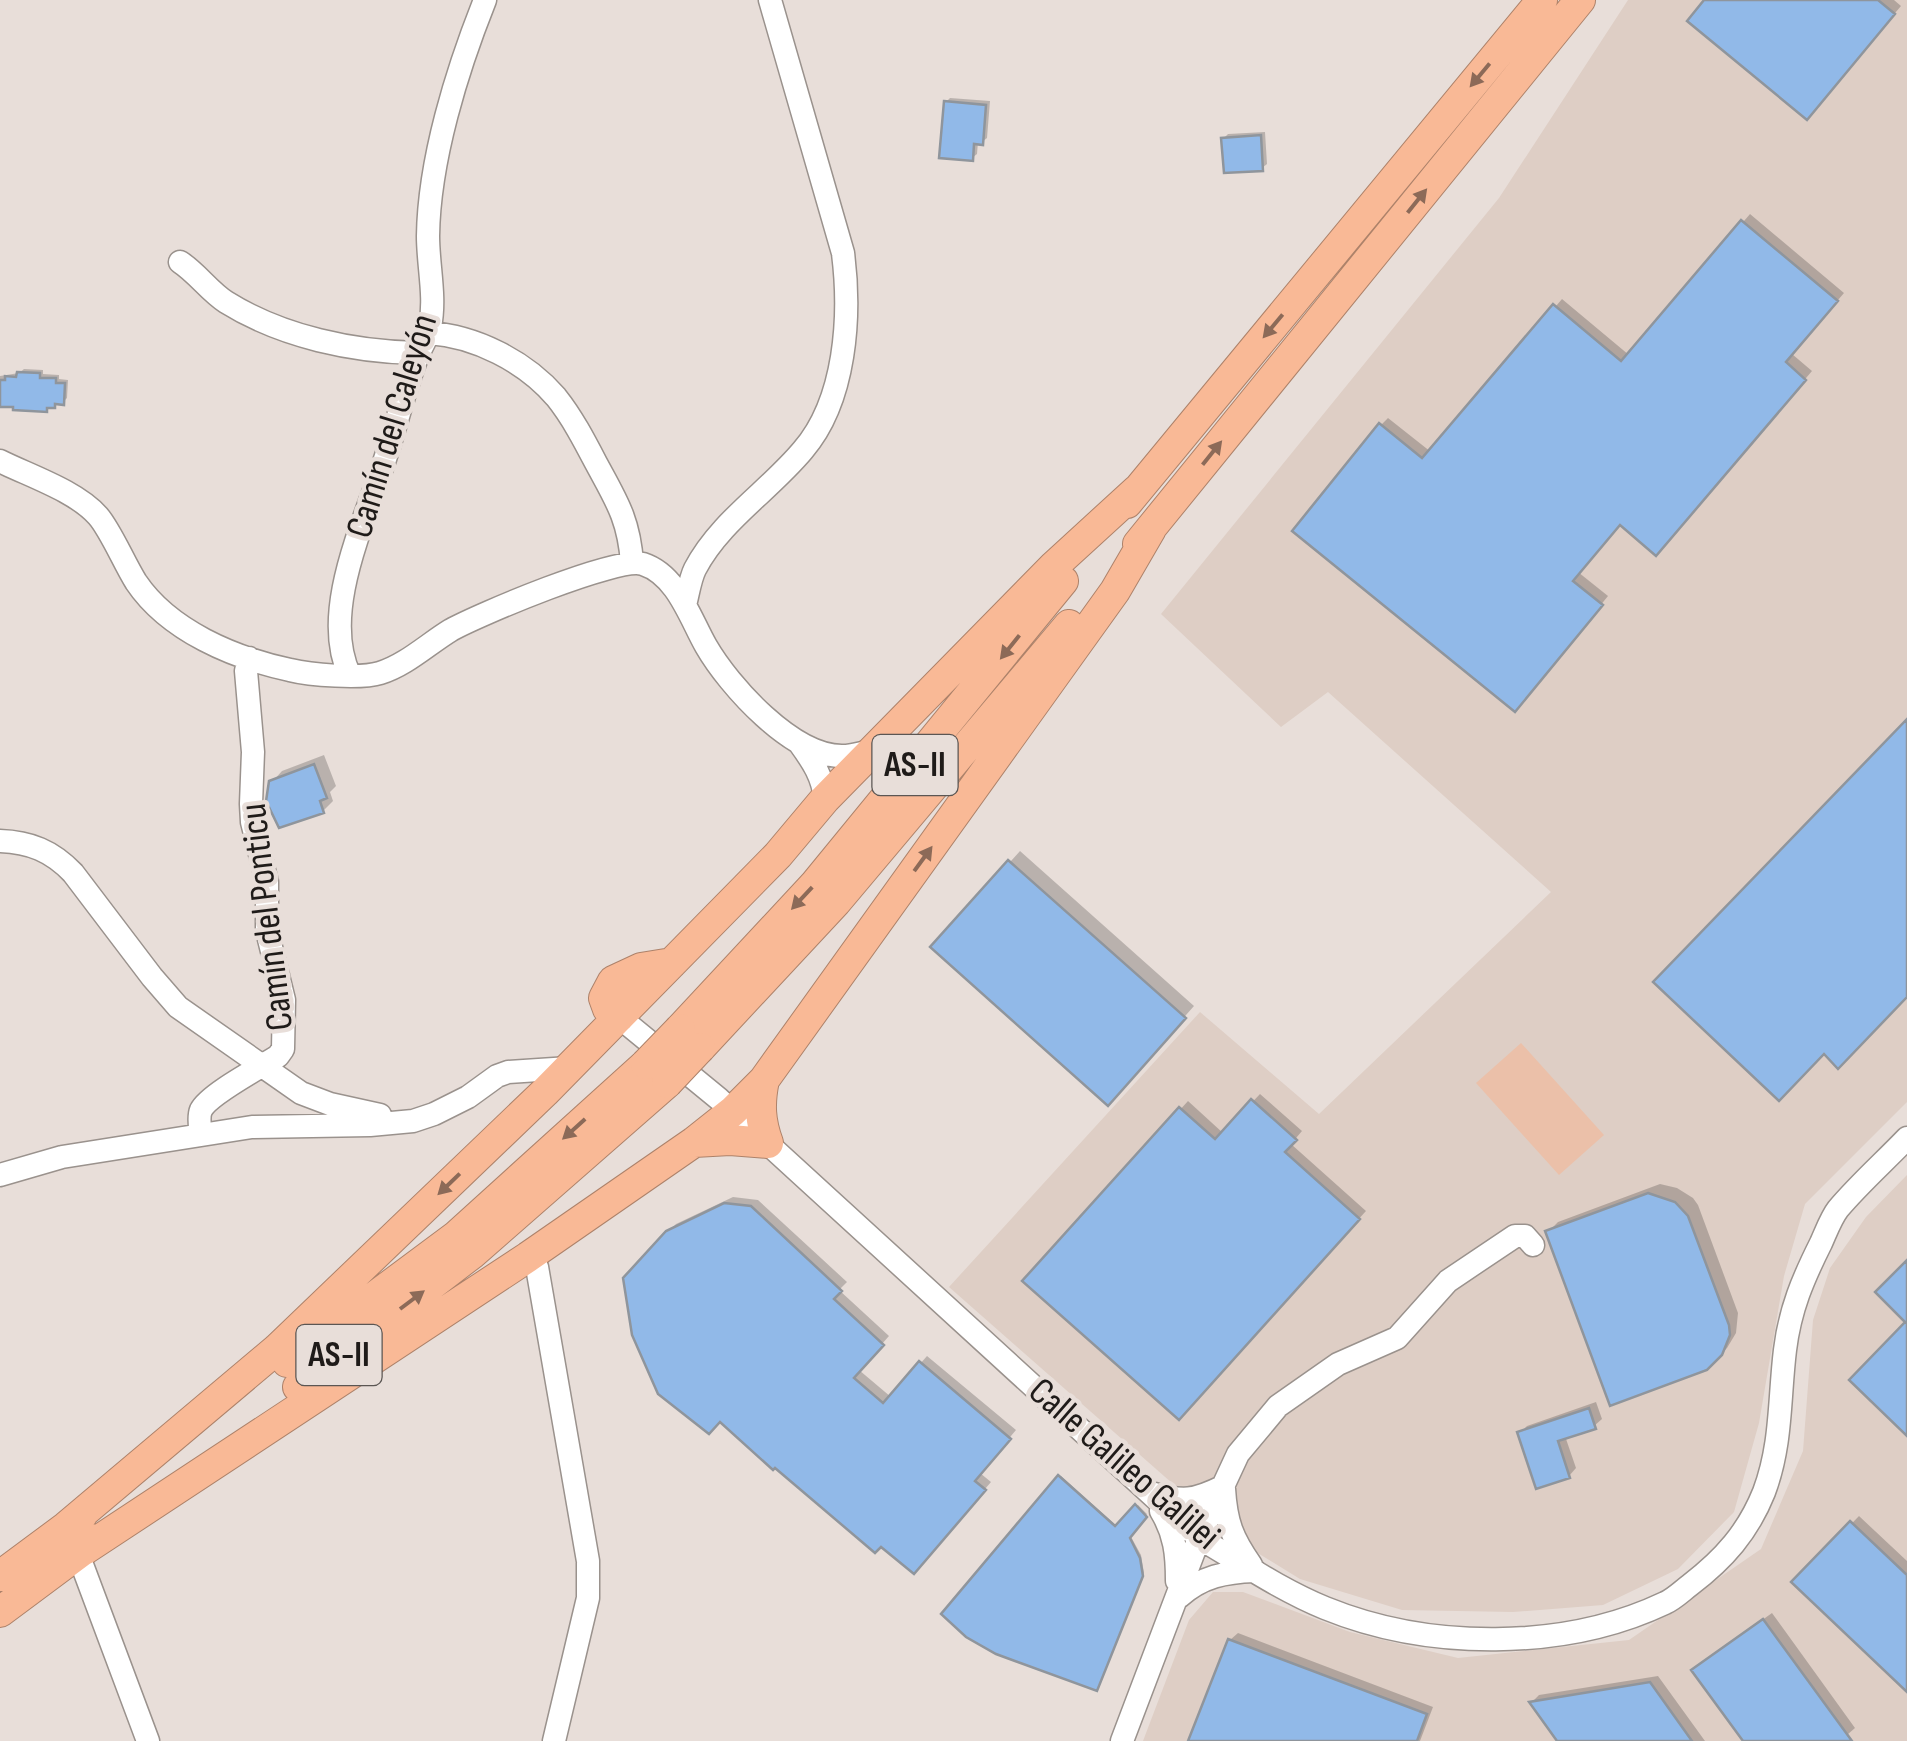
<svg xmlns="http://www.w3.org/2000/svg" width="1907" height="1741" font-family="'Sofia Sans Condensed',sans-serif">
<rect width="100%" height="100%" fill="#e8ded9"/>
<path fill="#decec5" d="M1628,0H1907V1102L1805,1204L1784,1276L1759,1423L1734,1512L1678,1569L1603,1605L1513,1612L1402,1610L1300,1579L1238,1541L949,1287L1200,1012L1319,1114L1551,892L1328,692L1281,727L1161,614L1499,198Z
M1907,1175V1741H1143L1189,1620L1213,1592H1243L1350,1632L1458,1658L1629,1640L1761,1549L1803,1451L1813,1320L1830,1268L1866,1217Z"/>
<path fill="#ebc0a9" d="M1521,1043L1604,1135L1559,1175L1476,1083Z"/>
<path fill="#0003" d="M1706,0H1894L1901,6L1814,109Z
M950,98L990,101L987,138L982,142H978L977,154L972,158L946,102Z
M1265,132L1267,164L1262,168L1224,138L1228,134Z
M1750,214L1844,293L1792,354L1812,371L1663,546L1620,523L1578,572L1608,596L1523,701L1381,425L1388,418L1431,452L1562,299L1629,355Z
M24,369L43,370V374L59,375V379L68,380L67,398L63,402H58L46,409L0,404V376L19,373Z
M324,755L336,786L330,792L333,801L323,811L272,782L282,771Z
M1020,851L1194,1006L1118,1092L933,947Z
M1260,1094L1302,1131L1291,1144L1366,1211L1179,1416L1026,1280L1188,1101L1223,1133Z
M1660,1184L1677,1188L1693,1198L1698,1205L1738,1313L1736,1333L1727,1348L1715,1360L1548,1232L1558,1222Z
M733,1197L758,1200L847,1282L839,1290L889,1336L859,1370L891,1397L927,1356L1016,1430L980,1473L991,1482L921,1564L668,1232L676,1224Z
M1596,1402L1602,1419L1594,1426L1565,1436L1576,1468L1569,1476L1520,1433L1527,1426Z
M1061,1476L1118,1527L1138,1505L1147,1514L1130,1535L1141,1555L1144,1573L1098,1686L944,1614Z
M1859,1516L1907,1561V1688L1795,1582Z
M1772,1613L1855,1728L1840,1741H1746L1702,1663Z
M1238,1633L1433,1707L1420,1741H1191L1230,1640Z
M1658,1676L1705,1741H1560L1532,1702L1539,1695Z"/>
<path fill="#91b9e8" stroke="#8f959c" stroke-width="2.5" d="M1704,0H1878L1895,14L1807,120L1687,21Z
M944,101L986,105L983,145L974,144L973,161L939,158Z
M1261,135L1263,171L1224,173L1221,138Z
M1741,220L1838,301L1786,362L1806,380L1656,556L1620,525L1573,581L1603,605L1515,712L1292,531L1379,423L1422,458L1553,304L1621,361Z
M17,372L40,373V378H56V383H65L64,405L55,404V408H47V412L13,410V407H0V380H5V376L16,377Z
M1907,719V997L1838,1069L1824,1054L1779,1101L1653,982Z
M314,764L327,798L320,801L324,813L279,828L266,801L269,781Z
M1008,860L1186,1018L1108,1106L930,947Z
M1251,1099L1297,1140L1285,1152L1360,1219L1179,1420L1022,1281L1179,1107L1215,1139Z
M1648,1193L1675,1202L1688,1216L1729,1325L1730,1335L1722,1355L1707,1370L1610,1406L1545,1231Z
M724,1203L751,1206L842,1291L834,1299L884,1345L854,1378L883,1403L919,1361L1011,1439L975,1481L986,1490L914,1574L881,1547L875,1553L775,1468L773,1470L720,1422L709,1434L658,1394L632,1335L623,1278L666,1231Z
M1907,1260V1436L1849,1380L1905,1322L1875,1292Z
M1589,1408L1596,1429L1558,1441L1570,1478L1536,1489L1517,1432Z
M1058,1475L1115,1526L1135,1504L1147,1517L1130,1538L1140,1558L1143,1576L1097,1691L996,1654L966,1637L941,1614Z
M1850,1521L1907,1575V1692L1791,1582Z
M1763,1619L1852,1741H1743L1691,1670Z
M1228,1639L1427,1714L1417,1741H1188Z
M1650,1682L1692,1741H1557L1529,1702Z"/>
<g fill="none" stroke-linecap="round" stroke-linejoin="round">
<defs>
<path id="minor" d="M180,262C197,273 209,291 226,302C282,337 354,352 418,353
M429,333C475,336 525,361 556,397C572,417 584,440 596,463C616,500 629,519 632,563
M0,461C30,476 76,491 98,516C111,531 124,563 136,582C169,631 234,658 290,670C310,675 361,679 380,673C406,665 428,644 451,630C478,615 617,556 643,564C677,575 690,618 706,646C729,686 793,757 843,756C853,756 863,752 873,751
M685,605C688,594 690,579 695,569C720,521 769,491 803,450C846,400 851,316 843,253L770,0
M350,676C319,612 366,519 386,456C397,423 405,388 418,355C422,345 428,337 430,327C436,297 428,266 428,236C429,160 457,70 485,0
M800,744C813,762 823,777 825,799
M0,841C30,842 52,851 73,873L152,977L178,1007L301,1093L330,1104L380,1115
M619,1017L719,1099L1199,1538C1240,1562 1281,1590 1325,1608C1428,1650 1564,1651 1665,1603C1674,1599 1682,1591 1690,1585C1724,1559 1748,1532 1764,1492C1782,1444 1779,1399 1785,1350C1790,1309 1803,1279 1821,1243C1826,1232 1831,1218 1838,1209C1859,1184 1885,1161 1907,1138
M201,1135C200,1128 198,1117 201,1110C209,1094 261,1067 278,1056L283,1049L284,1000L267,931V882L252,822L251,804L253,752L246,671L249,658
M0,1175L62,1157L252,1127L370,1125L413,1121L434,1114L468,1097L497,1076L508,1072L569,1068
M528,1257L537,1267L588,1561V1598L554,1741
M1224,1489C1226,1522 1232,1538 1251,1565
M1151,1493C1183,1502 1194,1501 1224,1486
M1161,1511C1175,1534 1177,1554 1177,1581
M78,1554L148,1741
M1179,1597C1202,1576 1226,1572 1255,1571
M1122,1741L1199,1538L1238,1454L1278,1406L1338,1364L1397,1338L1448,1281L1515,1236H1525L1533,1245"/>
<path id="highway" d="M1127,503L1542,0
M1138,544L1580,0
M619,1017L608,1009L604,998L613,981L641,968L672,963
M680,1029L815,884L1063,581
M700,1048L836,902L1069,625
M694,1142L730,1140L768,1143C760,1121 759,1104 764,1080
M287,1362L456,1236L646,1064
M298,1387L473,1253L667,1083
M67,1526L277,1349L545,1092L778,855L825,799L1054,566L1137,490
M84,1550L528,1257L694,1142L733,1111L764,1080L1115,591L1151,529
M0,1576L82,1515
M0,1612L98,1539"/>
</defs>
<use href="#minor" stroke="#9a928d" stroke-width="25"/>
<use href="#highway" stroke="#ad826a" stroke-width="32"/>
<use href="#minor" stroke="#fff" stroke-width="22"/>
<use href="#highway" stroke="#f9b996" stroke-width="30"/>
<defs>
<path id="highway-bridge" d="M646,1064L680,1029
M667,1083L700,1048"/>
</defs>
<use href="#highway-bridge" stroke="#ad826a" stroke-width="32" stroke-linecap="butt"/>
<use href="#highway-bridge" stroke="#f9b996" stroke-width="30"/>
</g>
<defs><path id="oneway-solid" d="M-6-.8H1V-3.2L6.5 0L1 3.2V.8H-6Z" transform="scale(2.5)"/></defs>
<g fill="#8c6a58">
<use href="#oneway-solid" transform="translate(1480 75) rotate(130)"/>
<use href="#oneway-solid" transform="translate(1417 201) rotate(-51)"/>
<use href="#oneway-solid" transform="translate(1273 326) rotate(130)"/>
<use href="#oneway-solid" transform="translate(1212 453) rotate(-51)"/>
<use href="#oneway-solid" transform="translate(1010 647) rotate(129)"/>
<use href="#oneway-solid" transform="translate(923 859) rotate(-54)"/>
<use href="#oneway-solid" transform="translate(802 898) rotate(133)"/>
<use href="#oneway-solid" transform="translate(574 1129) rotate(138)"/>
<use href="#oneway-solid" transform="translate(449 1184) rotate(136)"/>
<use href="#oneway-solid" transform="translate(412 1300) rotate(-37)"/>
</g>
<g text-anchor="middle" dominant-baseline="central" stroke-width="9" stroke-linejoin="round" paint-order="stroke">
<g fill="#e8ded9" stroke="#5b5653" stroke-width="2.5">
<rect x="872.5" y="735" width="85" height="60" rx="8"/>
<rect x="296.5" y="1325" width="85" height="60" rx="8"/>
</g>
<g font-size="35" font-weight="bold" fill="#1f1b19">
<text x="915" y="765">AS-II</text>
<text x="339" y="1355">AS-II</text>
</g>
<g font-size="38" fill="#1f1b19" stroke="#e8ded9">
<text transform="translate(392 426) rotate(-73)">Camín del Caleyón</text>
<text transform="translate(267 917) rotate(-97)">Camín del Ponticu</text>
<text transform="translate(1124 1464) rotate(41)">Calle Galileo Galilei</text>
</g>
</g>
</svg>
